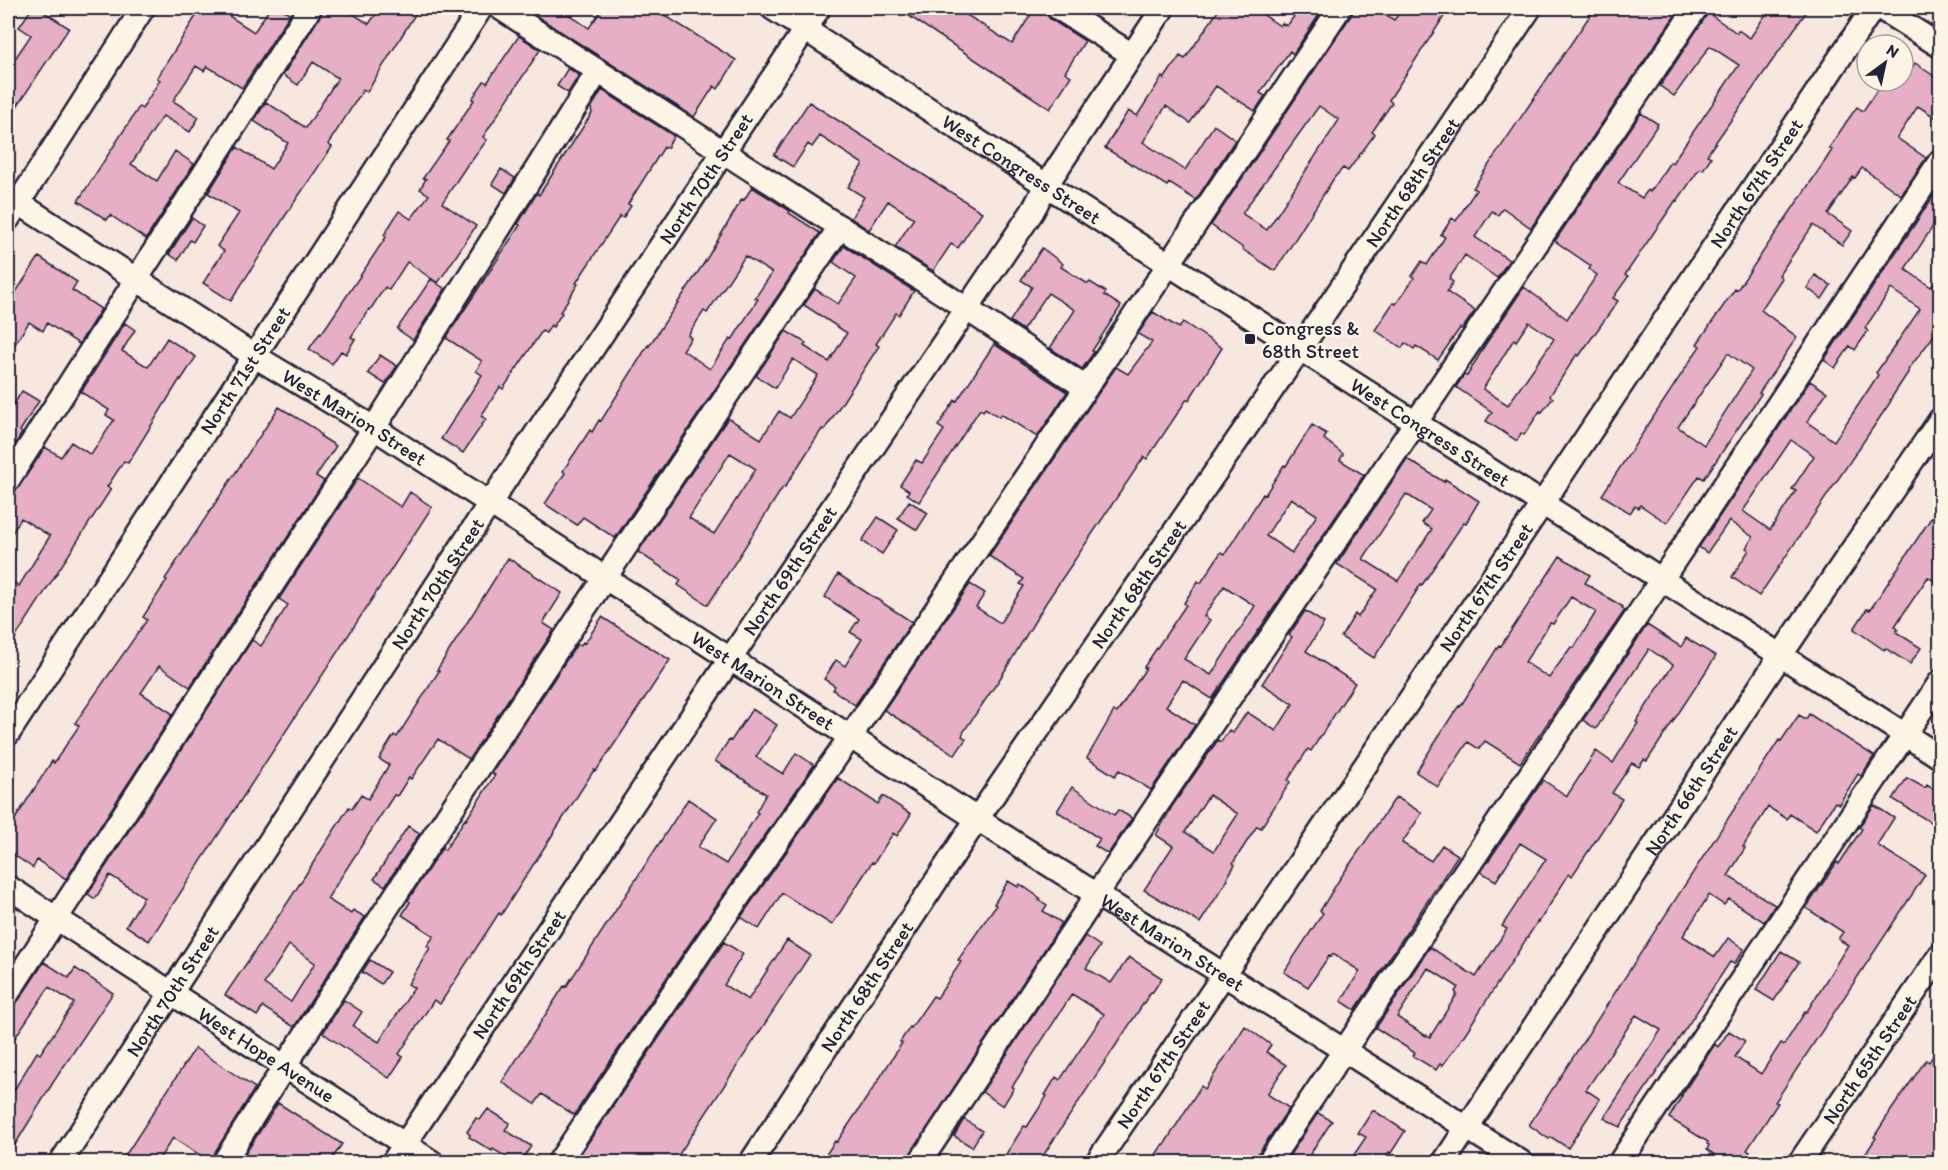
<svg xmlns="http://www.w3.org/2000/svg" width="1948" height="1170" font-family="Itim,sans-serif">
<rect width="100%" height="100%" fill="#f8e7df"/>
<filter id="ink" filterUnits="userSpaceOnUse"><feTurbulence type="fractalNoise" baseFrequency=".0167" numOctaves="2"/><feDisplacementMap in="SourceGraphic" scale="12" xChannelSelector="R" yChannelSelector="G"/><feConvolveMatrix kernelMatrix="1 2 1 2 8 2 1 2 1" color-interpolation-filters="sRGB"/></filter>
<g filter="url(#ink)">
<path fill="#e6afc6" stroke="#22223b" stroke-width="1.5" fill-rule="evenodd" d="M32,8H38L69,28L8,120V69L31,35L19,27Z
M201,8H235L229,16L254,32L270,8H281L290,14L242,88L207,66L204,71L196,66L173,101L199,117L190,132L163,116L131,164L157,181L175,151L194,164L146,239L110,215L107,220L78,201L139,107L142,109L160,80L157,78Z
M323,8H344L369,24L380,8H419L367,92L363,90L328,144L332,147L289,210L231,301L203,283L224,251L217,246L239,213L208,193L237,147L271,169L288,143L254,121L266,102L306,128L338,78L313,62L298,85L283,75L321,15Z
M524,8H559L589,28L603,8H653L736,60L718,89L714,86L694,117Z
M897,8H956L1012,44L1035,8H1045L1046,14L1050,19L1085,41L1065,72L1071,76L1050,109Z
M1220,8H1253L1280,26L1282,23L1287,26L1300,8H1320L1323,9L1293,54L1290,51L1260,93L1265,96L1255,111L1216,86L1190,123L1166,106L1143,142L1185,170L1214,125L1235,140L1196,200L1169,183L1167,186L1105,148L1128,111L1137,116L1162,77L1164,79L1180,56L1185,59Z
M1356,8H1375L1394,20L1403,8H1434L1445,15L1389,100L1392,103L1372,132L1375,134L1348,171L1343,168L1334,178L1275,271L1242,249L1243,248L1211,225ZM1319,106L1339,120L1267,230L1243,214V212Z
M1595,8H1680L1531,228L1503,208L1498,215L1492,211L1475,237L1509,260L1497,278L1465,255L1449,279L1453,282L1447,292L1475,311L1462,329L1460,328L1438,360L1416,346L1414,349L1405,343L1402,348L1375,330L1393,303L1396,304L1414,278L1412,276L1422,261L1427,265L1445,237L1441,235L1452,218L1456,221L1476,190L1473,188Z
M1770,8H1809L1713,146L1707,155L1711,157L1703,170L1700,168L1677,201L1676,200L1625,275L1628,277L1613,298L1618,301L1579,356L1577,354L1551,394L1550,396L1553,398L1542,412L1540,411L1524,435L1521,433L1517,441L1486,421L1492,412L1456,387L1464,375L1467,376L1485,345L1524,287L1567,319L1597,275L1589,269L1591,266L1555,241L1641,113L1658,124L1618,183L1642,198L1648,190L1650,192L1670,162L1672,163L1739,65L1710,46L1674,96L1660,86L1708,13L1737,33L1738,30L1750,38ZM1529,322L1554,339L1508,405L1483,389L1514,339L1516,341Z
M519,36L540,50L483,137L487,140L470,163L469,162L442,203L476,226L438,283L407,262L389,290L385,287L370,310L369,309L351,337L355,339L346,354L341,351L332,364L309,349L320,333L321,334L328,324L386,237L384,235L399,211L411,219L429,195L420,189L426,179L423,178L449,141L447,140L474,100L472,99L484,81L487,83Z
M1915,63L1941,81V121L1918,106L1897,138L1926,158L1901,195L1862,168L1855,178L1853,177L1828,214L1852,231L1842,245L1813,225L1779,275L1782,278L1761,310L1797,337L1759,393L1761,394L1704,479L1699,476L1667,523L1640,505L1638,508L1635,506L1630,513L1602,495L1700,346L1697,344L1735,289L1737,290L1825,161L1832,150L1829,148L1847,121L1857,107L1863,111L1883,81H1903ZM1728,353L1752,370L1704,445L1678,427Z
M568,68L579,75L568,93L557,86Z
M602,90L674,136L667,148L664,147L628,204L631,206L623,218L620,216L576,283L578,284L560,312L562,313L553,327L551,325L546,333L542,331L503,389L500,387L481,416L486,419L463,453L441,439L482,375L476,371L482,361L446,338L520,225L518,224L537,193L539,195L592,113L591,108Z
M809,102L982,212L958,248L951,244L933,271L895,247L914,218L888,201L869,230L851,218L864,197L848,187L863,164L820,136L812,147L808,144L793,167L774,155Z
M501,169L515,178L506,193L492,184Z
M1941,185V214L1905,269L1931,287L1941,274V326L1908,370L1909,371L1890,400L1891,401L1759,596L1732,577L1749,550L1746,548L1753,537L1729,521L1707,553L1699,547L1810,381L1827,392L1807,422L1834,441L1859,404L1878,375L1876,373L1920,309L1891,289L1865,328L1868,331L1855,350L1850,346L1835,368L1824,360ZM1791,440L1814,456L1792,489L1796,491L1770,530L1743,511Z
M752,187L790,211L789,213L820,233L615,538L583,517L577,525L545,504L565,473L563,471L590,430L592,432L599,420L601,421L648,345L649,346L706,260L742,199L744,200ZM745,256L772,273L755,298L758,299L732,340L730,339L710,369L683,350L691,338L688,335L704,311L707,313Z
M192,218L203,226L193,242L190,240L178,260L169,254Z
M844,246L914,291L899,315L896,313L876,344L879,346L829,423L824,430L822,429L785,487H783L708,605L678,585L681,580L638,552L728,418L761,439L779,411L790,418L818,375L793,359L775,388L756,376L786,331L806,343L804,346L829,362L847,333L804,305L815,289L838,304L856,278L833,262ZM730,453L756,469L714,534L689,518Z
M1042,248L1063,264L1061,267L1088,284L1090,282L1106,292L1104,295L1121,306L1092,351L1094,352L1082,369L1050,348L1075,310L1048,293L1023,330L1010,321L1032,287L1021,280Z
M39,257L77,282L72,290L101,309L79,344L47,323L43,331L29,322L8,355V291L14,295Z
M1815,275L1831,285L1822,299L1807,288Z
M431,279L445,289L413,340L397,329Z
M1153,312L1179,328L1183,322L1222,348L1189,400L1187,399L1147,459L1144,457L1047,601L1001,677L964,731L962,736L966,739L955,755L884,710L970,584L985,593L976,607L1000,623L1024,586L1020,584L1024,579L989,556L1116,367L1128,374L1152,342L1138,334Z
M125,323L135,330L122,351L148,367L167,338L196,357L181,380L180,379L128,463L124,461L107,487L111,489L8,649V579L19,586L50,536L21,518L8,540V493L15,492L19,487L45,447L61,457L71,442L91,455L114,420L106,415L109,410L81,392Z
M994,344L1067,392L1037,437L1001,414L999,417L985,408L983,411L980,409L919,502L907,494L909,491L900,485L916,460L922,463L944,430L938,426L955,400L957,401Z
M380,355L397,366L385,384L368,373Z
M22,391L39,401L20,431L22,433L8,456V414Z
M279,407L314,428L321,435L320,436L336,446L316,476L324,481L190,687L159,666L141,693L173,714L66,879L37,860L33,868L8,851V830L52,761L54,763L79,726L75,723L147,620L143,617L167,580L165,579Z
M1312,425L1327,434L1324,439L1343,454L1340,460L1364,475L1212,699L1183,680L1166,706L1195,725L1151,790L1119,770L1115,776L1087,758L1114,711L1117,713L1146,668L1144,667L1186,605L1184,603L1198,581L1201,583L1221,552L1225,554L1263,494L1265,495L1284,465L1286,466ZM1291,498L1317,515L1292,553L1266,536ZM1224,586L1255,606L1211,675L1184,659L1210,620L1204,616Z
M1407,459L1444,482L1445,479L1479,501L1466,523L1464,522L1422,585L1421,584L1374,658L1341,637L1355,614L1358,617L1377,589L1337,564ZM1406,494L1431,510L1422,523L1432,529L1398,581L1363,559Z
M358,478L401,507L410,492L432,507L149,941L126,926L144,897L110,875L95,899L88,894L252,640L261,646L288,605L279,599Z
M909,501L928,513L917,530L898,518Z
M1941,503V585L1928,577L1895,626L1898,629L1896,632L1921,648L1910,664L1885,648L1884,650L1854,629L1867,609L1870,610Z
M878,517L898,530L882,554L862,541Z
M1560,556L1590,575L1585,583L1623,607L1622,608L1625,610L1520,763L1485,741L1479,749L1468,742L1438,787L1416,772L1453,714L1459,706L1460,707L1499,645L1501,646ZM1571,597L1596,612L1574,648L1571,647L1549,678L1525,662L1550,623L1553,624Z
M508,558L562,593L543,623L554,630L469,759L438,739L411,779L409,777L397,796L394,795L327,899L351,914L353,910L365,917L294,1027L263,1007L257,1016L225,995L288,902L349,807L352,809L361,795L368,799L389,765L379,759L394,735L397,737L439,671L437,670ZM289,945L315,963L291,1002L264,984Z
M838,574L912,622L855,705L833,690L835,686L824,679L836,660L845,666L862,639L850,632L859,619L825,597Z
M1305,611L1324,623L1306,651L1355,683L1311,751L1308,749L1288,780L1290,782L1261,828L1257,826L1233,863L1235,865L1227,878L1228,879L1200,923L1144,890L1173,846L1156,835L1173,805L1218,740L1221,742L1229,730L1233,733L1247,712L1276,731L1293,704L1262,684L1292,637L1289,635ZM1209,795L1238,814L1214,851L1185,832Z
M602,617L670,660L615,743L596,771L594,770L501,915L499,913L440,1004L434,1000L399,1054L403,1057L389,1078L323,1033L344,1000L362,1012L353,1026L379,1042L414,988L408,984L430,948L427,946L434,936L402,915L410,902L408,900L442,848L445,850L465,819L466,820L495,775L492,773L577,644L580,646L583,642L585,643Z
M1647,625L1681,647L1686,638L1716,656L1647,761L1644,760L1639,767L1632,763L1612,793L1622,799L1607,823L1572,876L1569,874L1539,922L1538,921L1459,1043L1442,1066L1440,1064L1436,1070L1413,1056L1415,1053L1376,1028L1430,947L1476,977L1507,929L1502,926L1546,859L1520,843L1496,881L1481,872L1543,780L1567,796L1596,751L1613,763L1638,723L1636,722L1673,665L1649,649L1596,729L1583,720ZM1428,968L1458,987L1455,992L1457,994L1430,1037L1427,1035L1426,1036L1397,1017Z
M752,709L777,725L756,757L783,774L796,753L814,765L692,940L574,1115L542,1094L535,1104L502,1082L564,986L566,987L688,799L717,818L698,847L726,864L758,813L756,812L766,794L715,761L729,740L731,741Z
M1809,714L1874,756L1861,776L1858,774L1839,804L1835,802L1816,831L1790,814L1787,819L1768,807L1743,847L1745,848L1728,876L1775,905L1764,922L1729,899L1724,905L1709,895L1683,936L1715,957L1728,938L1744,949L1734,964L1730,962L1620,1127L1604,1118L1661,1030L1636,1015L1586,1090L1600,1099L1568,1148L1551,1137L1549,1139L1529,1125L1779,740L1781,741L1799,715L1806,719Z
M838,778L878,804L883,796L911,814L897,836L893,833L874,863L872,862L832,925L782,893L759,929L741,917Z
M1907,778L1925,788L1927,785L1941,794V829L1893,799Z
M1072,787L1114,815L1118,810L1132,818L1108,854L1095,846L1100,839L1057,811Z
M1396,797L1422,813L1402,843L1431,861L1442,845L1458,855L1355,1010L1341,1001L1360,971L1333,954L1331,957L1329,956L1308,987L1284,972L1323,913L1320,911L1339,880Z
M1874,805L1894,818L1877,845L1925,875L1775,1102L1778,1103L1747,1150L1750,1152L1743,1162H1726L1707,1150L1709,1145L1707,1144L1708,1142L1669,1118L1682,1096H1681L1715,1044L1718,1047L1729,1031L1745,1041L1735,1057L1761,1074L1781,1043L1784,1045L1805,1012L1806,1013L1848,945L1838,939L1843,932L1806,908L1837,862L1839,864L1862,829L1859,827Z
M408,826L420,833L385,886L374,879Z
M1008,881L1018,887L1020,884L1040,898L1039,900L1047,905L1043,911L1062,923L905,1162H821L835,1141L837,1142L876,1084L902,1043L900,1042L910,1027L911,1028L933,996L937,998L961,962L958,960L996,905L994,904Z
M1085,936L1100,946L1086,968L1111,983L1129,957L1162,978L1152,993L1151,992L1039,1162H1001L1024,1126L1027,1127L1047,1096L1045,1095L1056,1077L1060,1080L1104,1014L1072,994L1012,1087L1014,1088L1003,1106L982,1092Z
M787,940L810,955L674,1162H575L724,942L743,954L724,985L748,1000Z
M1781,951L1799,962L1774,1001L1756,990Z
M370,960L389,972L381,984L362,972Z
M44,962L69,978L75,968L113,993L54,1081L8,1156V1100L37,1052L40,1054L74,1003L49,987L8,1048V1009L19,1000Z
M1245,1026L1271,1045L1266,1052L1286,1065L1267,1094L1289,1108L1262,1148L1252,1162H1151L1163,1144L1164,1145L1201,1086L1205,1089Z
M1941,1044V1162H1860L1876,1138L1874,1137L1890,1112L1926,1060L1929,1062Z
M195,1048L255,1088L213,1155L211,1162L173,1138L157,1162H121Z
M278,1103L342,1144L330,1162H240Z
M488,1109L510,1123L505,1130L531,1146L521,1162H515L493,1149L492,1151L469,1137L470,1135L467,1132L476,1118L480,1120Z
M1373,1110L1405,1131L1391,1153L1389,1152L1382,1162H1349L1366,1137L1358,1133Z
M1318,1113L1332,1121L1305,1162H1285Z
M964,1119L982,1131L972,1147L954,1136Z"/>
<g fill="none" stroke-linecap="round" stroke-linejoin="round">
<defs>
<g id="minor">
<path d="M500,8L944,294L1086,388"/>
<path id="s1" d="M772,8L1300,349L1940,757"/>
<path d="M1058,8L1131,54"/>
<path d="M1880,8L1940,46"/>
<path id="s2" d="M8,196L253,355L374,428L471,491L977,819L1521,1162"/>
<path d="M8,219L143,8"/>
<path d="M8,480L310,8"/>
<path id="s3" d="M8,734L481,8"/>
<path id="s4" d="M8,887L432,1162"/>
<path d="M8,993L374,428L598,71"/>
<path id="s5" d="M61,1162L490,503L819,8"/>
<path d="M224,1162C423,847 632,537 840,227"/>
<path id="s6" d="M393,1162L718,677L1032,212L1047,184L1163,8"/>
<path d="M559,1162L703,948L850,737L1086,388L1340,8"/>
<path id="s7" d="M751,1162L977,819L1300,349L1530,8"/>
<path d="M920,1162L1097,894L1696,8"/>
<path id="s8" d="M1097,1162L1530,522L1873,8"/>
<path d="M1269,1162L1662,579L1940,161"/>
<path id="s9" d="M1444,1162L1781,655L1940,420"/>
<path d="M1620,1162L1940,682"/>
<path id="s10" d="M1800,1162L1940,955"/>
</g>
</defs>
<use href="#minor" stroke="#22223b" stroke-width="27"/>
<use href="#minor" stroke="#fcf5e5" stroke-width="22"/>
</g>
</g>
<rect fill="#22223b" stroke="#fcf5e5" stroke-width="2" x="1244" y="333" width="12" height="12" rx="3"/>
<g text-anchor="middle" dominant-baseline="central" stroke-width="5" stroke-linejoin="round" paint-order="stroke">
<g font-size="20" fill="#22223b" stroke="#fcf5e5">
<text stroke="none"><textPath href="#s1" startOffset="297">West Congress Street</textPath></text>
<text stroke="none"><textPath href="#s5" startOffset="1176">North 70th Street</textPath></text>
<text stroke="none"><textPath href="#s7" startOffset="1182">North 68th Street</textPath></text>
<text stroke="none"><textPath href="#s8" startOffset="1180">North 67th Street</textPath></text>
<text stroke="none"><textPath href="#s3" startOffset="434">North 71st Street</textPath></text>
<text stroke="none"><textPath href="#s2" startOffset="411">West Marion Street</textPath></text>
<text stroke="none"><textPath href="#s1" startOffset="783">West Congress Street</textPath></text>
<text stroke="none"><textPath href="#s6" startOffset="712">North 69th Street</textPath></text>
<text stroke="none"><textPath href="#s5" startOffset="690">North 70th Street</textPath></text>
<text stroke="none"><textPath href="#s7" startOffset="696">North 68th Street</textPath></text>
<text stroke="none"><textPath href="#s8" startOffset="694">North 67th Street</textPath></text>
<text stroke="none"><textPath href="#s2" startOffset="897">West Marion Street</textPath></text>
<text stroke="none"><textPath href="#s9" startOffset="446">North 66th Street</textPath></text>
<text stroke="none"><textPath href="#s2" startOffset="1383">West Marion Street</textPath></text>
<text stroke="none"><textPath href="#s6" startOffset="226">North 69th Street</textPath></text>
<text stroke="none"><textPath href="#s7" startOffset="210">North 68th Street</textPath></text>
<text stroke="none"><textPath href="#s5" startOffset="204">North 70th Street</textPath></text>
<text stroke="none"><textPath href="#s4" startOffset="308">West Hope Avenue</textPath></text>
<text stroke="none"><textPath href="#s10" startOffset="124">North 65th Street</textPath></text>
<text stroke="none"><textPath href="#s8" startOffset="118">North 67th Street</textPath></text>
</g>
<g font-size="20" fill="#22223b" stroke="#fcf5e5" text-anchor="start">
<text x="1262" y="328">Congress &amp;<tspan x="1262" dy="23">68th Street</tspan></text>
</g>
</g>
<rect width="1948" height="1170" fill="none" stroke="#fcf5e5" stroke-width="30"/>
<rect x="15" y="15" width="1918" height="1140" fill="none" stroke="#22223b" stroke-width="2" filter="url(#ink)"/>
<g transform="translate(1885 63) rotate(33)"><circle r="28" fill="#fcf5e5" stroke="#a5a1a1" stroke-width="1.5"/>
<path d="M0-4.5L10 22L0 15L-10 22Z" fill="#22223b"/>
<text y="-9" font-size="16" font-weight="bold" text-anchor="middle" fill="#22223b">N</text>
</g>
</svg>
